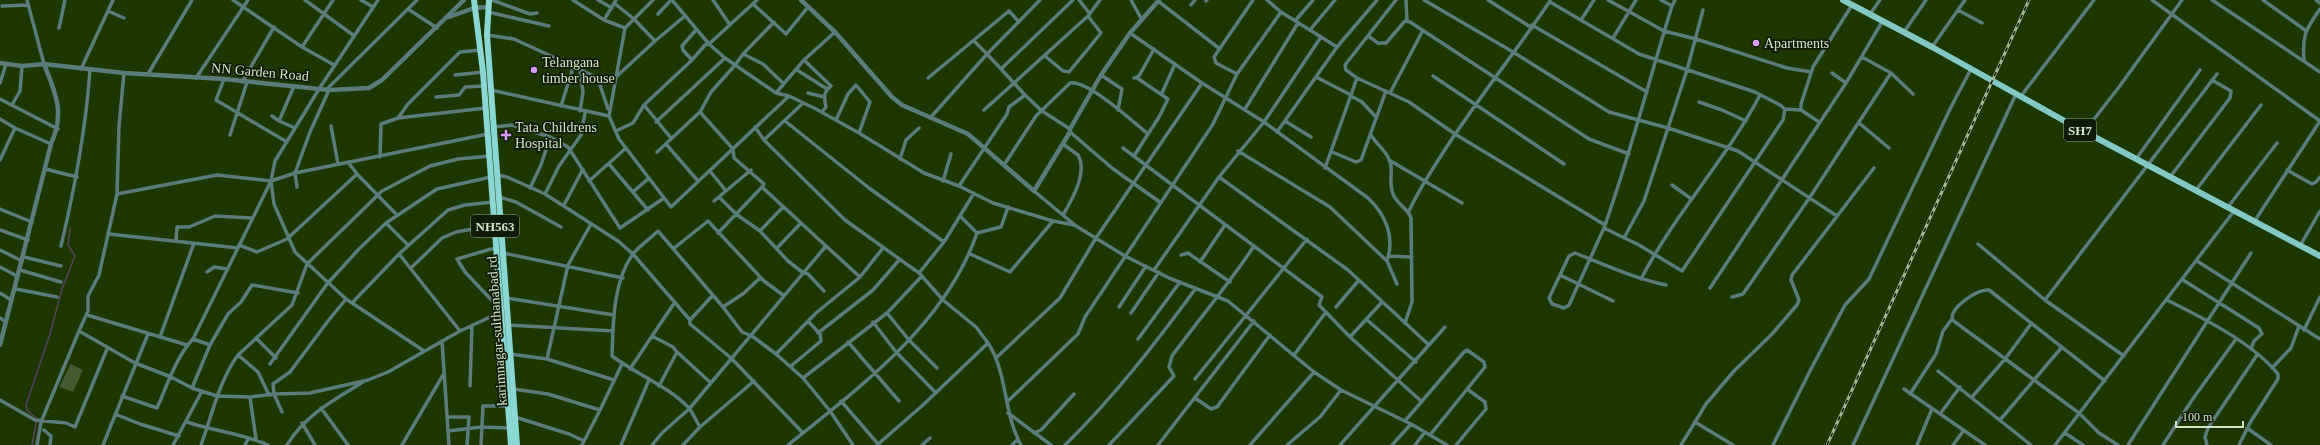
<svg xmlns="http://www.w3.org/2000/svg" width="2320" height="445" font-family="Georgia,serif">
<rect width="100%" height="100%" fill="#1d3700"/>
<path fill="#435932" d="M71,364L83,370L73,392L59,387Z"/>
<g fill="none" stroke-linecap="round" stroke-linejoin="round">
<path stroke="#55475c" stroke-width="1.5" d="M32,445L37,419L27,410L26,405L50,334L62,289L75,256L68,245L70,228"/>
<path stroke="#5b7c7a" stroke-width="3.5" d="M27,0L44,64
M233,0L302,47L334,65
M305,0L353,35
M361,0L373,7
M492,0L530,14L537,13
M573,0L604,20L625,28
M598,0L612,8
M672,0L709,44L725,58L776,93L789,96L816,109L859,133L924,173L959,186L993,203L1053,221L1074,225
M713,0L730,25
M1079,0L1090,14
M1131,0L1142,20
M1267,0L1281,12L1337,47L1277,132
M1396,0L1345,65L1346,70L1357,78L1409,102L1455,134L1605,225
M1406,0L1407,21
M1424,0L1513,52L1609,112L1668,128L1738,151L1837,216
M1488,0L1532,28
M1608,0L1664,31L1696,39L1787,68L1811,72
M2152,0L2320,121
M2212,0L2320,72
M2263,0L2305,30
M2316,0L2320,3
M1158,1L1220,49
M1206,1L1207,0
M1550,2L1639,54L1755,92L1780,105L1785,109L1783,120L1682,271L1639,245L1604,228C1630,155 1649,80 1672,6L1661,0
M614,3L634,19L653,0
M753,4L786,34L808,7
M1191,5L1195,0
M2,6L28,5
M1672,6L1675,0
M408,9L437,28
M1958,10L1982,23
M108,11L124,18
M488,12L549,26
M658,14L671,0
M1870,14L1880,0
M604,20L616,0
M1581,20L1594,0
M1295,21L1313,0
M1532,25L1647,92
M59,28L65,0
M1310,30L1335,0
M1904,32L1926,0
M1130,33L1202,83L1264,122L1368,198C1386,215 1395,237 1387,261
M487,35L514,39L592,75L599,82L608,109
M1368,36L1378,43H1386L1405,21L1410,22L1589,139L1629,154
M1613,38L1636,0
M655,41L634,19L625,28L609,116L619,139L671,207L789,96
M302,47L333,0
M1337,47L1377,0
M1932,47L1965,0
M743,54L763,64L783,83
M1045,56L1063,71L1069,72L1101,33L1088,16
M1862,57L1891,73L1913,94
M692,60L683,50L682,46L696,30
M804,60L831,86C823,92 824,98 826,107L822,112
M2304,60C2302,35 2306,29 2320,9
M81,69L113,0
M1001,69L987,54L1040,0
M797,70L827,89
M1832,73L1846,83
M148,74L192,0
M1237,74L1216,63L1214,57L1253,0
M455,75L483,72
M1101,75L1122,89L1118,110
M617,76L655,41L685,16
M1433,76L1564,164
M1316,77L1351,95
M196,78L248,0
M928,78L1009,11L1019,22
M1134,78L1139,76L1154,49
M224,79L216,100L287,142
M242,82L274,27
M0,83L6,64
M294,86L279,121L295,128
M327,89L417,0
M491,90L609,116
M776,93L804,60L835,32
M808,93L824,97
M1162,93L1175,64
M1390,93L1423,30
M1025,95L1001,69L1073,0
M1351,96L1362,102L1376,117
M2021,96L2094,0
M436,97L459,95L465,87L485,86
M0,99L58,129
M1699,102L1722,110L1746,121
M12,105L20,91L22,66
M644,105L671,138
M561,106L573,68
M1245,109L1298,23
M1785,109L1801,110
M984,110L1088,16L1100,0
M580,111L583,92L580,71
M272,116L279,121
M931,117L987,54L974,41
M398,118L486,108
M0,119L15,128L51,144
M836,120L848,94L856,85L870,102L859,133
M785,121L869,188L944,242
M1285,121L1311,137
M656,122L725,58
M1819,122L1801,110V104L1813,67L1852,5
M1859,123L1889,148
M331,126L338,164
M493,127L512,125L550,137L568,147L620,228L664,198
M755,127L764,140L845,220L919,273L944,242L974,193
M616,131L633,123L644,105L692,60L705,45L709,44L757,0
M1070,132L1112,168L1161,203
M2084,132L2119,87L2182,0
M230,135L247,82
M1371,135C1377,145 1390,154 1391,166C1392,177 1389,184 1393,194C1397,205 1408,208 1411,218L1412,302L1405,323
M764,140L803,103
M666,144L698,181
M1123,148L1322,297L1319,305L1350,337L1421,401
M1238,151L1330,207L1387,261L1397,284
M657,152L700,112L711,92L736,64L743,54L774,22
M1332,152L1356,162L1361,160L1386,91
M1134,156L1159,117L1168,99L1137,78
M380,157L381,124L398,118L408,104L460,52L481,50
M900,159L906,140L919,128
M2136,159L2200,70
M0,160L15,128
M1389,160L1462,203
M609,164L648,210
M1004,165L1036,116L1070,83C1088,80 1133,122 1148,134
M1325,168L1357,78
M45,169L77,177
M2287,170L2312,184L2316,182L2320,177
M710,171L726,191
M357,174L397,215
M497,175L507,177L545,194L618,241L633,254L690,320V324L731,358L803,433
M1219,177L1348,270L1429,345
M2170,177L2230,98L2231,91L2212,80
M271,181L274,204L295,252L346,299L424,351
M589,181L626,148
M943,181L951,154
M1672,185L1690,198
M959,186L1007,114L1009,107L1025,95L1042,111L1070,129
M297,187L295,173L310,132L329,90
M530,188L541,165L550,137
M2196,190L2261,105
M1034,191L1076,226L1125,256L1169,278L1228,301L1314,372L1341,390L1411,424L1447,445
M633,192L649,178
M117,194L217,175L271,181L295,173L488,134
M545,194L559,166L581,135L585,113
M499,197L516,202L561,227
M719,197L736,214L760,231L788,261L802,272L808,274L824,291
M714,201L751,170
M564,205L583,169
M2228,207L2277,143
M0,209L32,222
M1409,211C1419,189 1433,168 1446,148C1479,97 1517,50 1550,1
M1063,215C1072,200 1088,172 1078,155L1063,144
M960,216L977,233
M2254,222L2320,121
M386,223L408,245
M591,224L568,265L547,359L614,380
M1604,228L1569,305L1564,308L1552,304L1549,298L1569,256L1575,253C1605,265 1634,278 1666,285
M0,230L28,240
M760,231L783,207
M718,233L762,187
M109,234L238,248
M1624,238L1644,201L1687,70L1703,10
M176,241L177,227H189L215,216L252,218
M1978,244L2045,300L2124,356
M239,245L257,252L287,239L357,174L348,162
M61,246C75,187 86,130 90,69
M826,246L860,277
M2300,246L2320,211
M777,248L800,224
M497,249H491L457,259L465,272L500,309
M673,249L708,221L764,281L783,295
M0,250L22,261
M503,253L623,278
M970,254L1010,272L1053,221
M1181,255L1188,253L1230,282
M1388,256L1412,257
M24,257L61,266
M2197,261L2320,339
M1200,262L1225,225
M0,267L17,276
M411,268L442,238L456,232L495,225
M20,270L61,282
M1154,270L1219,177L1264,122L1321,37
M207,272L214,267L227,269
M920,274L943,300L976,327L988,343
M1560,275L1613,301
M922,276L887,313L909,340L937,368
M1641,279C1675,213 1726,160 1760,95
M2183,280L2259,328L2262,334L2254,341L2251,349
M1710,288L1846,83L1882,22
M16,289L57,297
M0,293L11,300
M1732,297L1743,294L1810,197L1891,73
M506,298L614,315
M2045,300L2217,74
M2167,300C2203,318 2253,343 2278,374V379L2251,421L2239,445
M352,303L399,254
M723,307L744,293L760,278L761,279
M1119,307L1146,266
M1336,307L1359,280
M1131,313L1159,272
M87,315L187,345
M0,318L6,322
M690,320L713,295
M1367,320L1416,362
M873,322L896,352L936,393
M508,325L613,331
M2304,330L2320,297
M79,331L88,311V296L99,275L117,194L119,126L124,73
M460,331L399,254L448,210L465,205L493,202
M818,333L873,290L900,259
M652,336L675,302
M160,337L194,243
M1350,337L1382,302
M193,339L210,345L228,314L241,302L252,285L298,293
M257,339L276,358
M1138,339L1180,282
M442,341L449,445
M848,342L899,401
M677,352L711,383
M510,354L547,359
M776,354L816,313L860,277L883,248
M238,355L292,305L307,264L382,191L430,166L458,159L490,156
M1294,355L1326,312
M997,357L1060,298L1096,238L1202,83
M270,364L327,284L359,249L386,223L437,189L491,177
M791,366L821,341L820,334L808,321
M2272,368L2291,348L2299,326
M630,369L652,336L673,347L677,352L659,386
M1938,371L2031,445
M803,378L887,313
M1195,379L1307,239
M2105,381L1989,290C1977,289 1951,307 1952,319L1955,322L2079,413L2099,433L2118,445
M470,386L472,325
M192,388L210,345
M513,389L548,394L600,410L622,364
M1904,389L1985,445
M274,394L282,412
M1910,394L1936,354L1943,331L1952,319
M122,396L157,408C167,386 176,357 193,339L271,181L275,161L319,89L378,0
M250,397L256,439
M1972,397L2005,359L2031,324
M1195,398L1211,409L1217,407L1270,335
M0,400L35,420L66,423L75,427L107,349
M841,401L878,444
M1008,401L1078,334L1085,317L1213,124L1237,74L1281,12
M321,408L348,445
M1008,413L1051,445
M115,414L140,424L179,436
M1940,414L1960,387
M447,417H469L467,445
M515,417L569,434L584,441
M2000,420L2062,347
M1405,421L1464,352L1467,350L1484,362L1485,367L1430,435
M187,422C213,431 244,434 268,445
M1695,422L1733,445
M302,423L315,445
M700,427C696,421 693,413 689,408C668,386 636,374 612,356C613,325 613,281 633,254C639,246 650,239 658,231L723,307L742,332L752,336L776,354L803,378L830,411L853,445
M2247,428L2271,445
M44,430L51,436L50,445
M448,431L481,427L510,428
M1034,433L1041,430L1074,394
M2065,433L2083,445
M37,445L41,422L79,331L135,363L171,377L192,388L217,396L250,397L274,394L310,393L368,380L388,372L460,331L488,318L507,306
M103,445L148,334
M173,445L202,391
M201,445C212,415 219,381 238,355L258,372L269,395L274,394L273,384L290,372L328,321L346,299
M245,445L248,439
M287,445C305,415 334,400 363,382
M402,445L443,375
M481,445L483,406H508
M582,445L600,410
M621,445L649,380
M652,445L662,433L689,409L826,246L762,187L764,184L734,158L733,149L700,112
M683,445L700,427L754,381
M788,445C860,387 946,324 977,233L1001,227L1008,207
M877,445L923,405L988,343C1008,374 1003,413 1021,445
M922,445L930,438
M1012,445L1018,439
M1065,445C1114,397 1155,344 1196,288
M1109,445L1174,376L1169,367L1172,356C1199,319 1229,284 1254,246
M1158,445L1254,321
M1250,445L1314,372
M1287,445L1320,417L1341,390
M1340,445L1445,327
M1392,445L1411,424
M1415,445L1425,432
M1456,445L1486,409L1485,402L1467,389
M1681,445L1706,404L1734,371L1772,334L1797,305L1799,300L1791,280L1792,275L1874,168
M1773,445L1811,369L1845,305L1869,279L1951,107L1971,69
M1853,445L2016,94
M1917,445L1932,409
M1953,445L1964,430
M2055,445L2234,211
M2128,445L2251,253
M2163,445L2192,400L2236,339
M2207,445L2205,437L2208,428L2257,355"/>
<path stroke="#5b7c7a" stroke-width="4.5" d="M801,0L835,32L892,97L902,105L968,134L1034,191L1070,132V129L1101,75L1130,33L1159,0
M449,17L474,8L489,7
M0,63L22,66L44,64L124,73L224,79L329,90L369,88L382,80L464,0
M0,345L51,144C65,113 56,94 44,64"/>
<path stroke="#82c9c6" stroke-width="6" d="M1843,0L1932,47L2070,124L2320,256"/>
<path stroke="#8ad8d5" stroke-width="6" d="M474,0L483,72L511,445
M489,0L487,35L517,445"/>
<defs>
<path id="rail" d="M1827,445L2029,0"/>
</defs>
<use href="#rail" stroke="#a4b895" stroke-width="3"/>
<use href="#rail" stroke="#0f1b06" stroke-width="1.5" stroke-dasharray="4.5" stroke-linecap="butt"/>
</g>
<g fill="#d79bf9" stroke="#0f1b06" stroke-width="1.5">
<circle cx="1756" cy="43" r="4"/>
<circle cx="534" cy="70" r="4"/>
<path d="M504 129h4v4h4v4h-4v4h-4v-4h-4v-4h4z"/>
</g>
<g text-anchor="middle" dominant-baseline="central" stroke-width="3.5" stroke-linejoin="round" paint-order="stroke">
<g fill="#0f1b06" stroke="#98a88e" stroke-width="1">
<rect x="2064" y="119" width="32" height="22" rx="3"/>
<rect x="471" y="215" width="48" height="22" rx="3"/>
</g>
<g font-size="13" font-weight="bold" fill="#d3e5c8">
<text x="2080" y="130">SH7</text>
<text x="495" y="226">NH563</text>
</g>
<g font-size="14" fill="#d3e5c8" stroke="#0f1b06" text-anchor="start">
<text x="1764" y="43">Apartments</text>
<text x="542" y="62">Telangana<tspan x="542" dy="16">timber house</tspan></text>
<text x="515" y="127">Tata Childrens<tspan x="515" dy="16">Hospital</tspan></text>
</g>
<g font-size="14" fill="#d3e5c8" stroke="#0f1b06">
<text transform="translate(260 72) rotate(5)">NN Garden Road</text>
<text transform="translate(497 331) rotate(-94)">karimnagar-sulthanabad rd</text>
</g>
</g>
<path d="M2176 421v6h67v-6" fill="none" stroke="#d3e5c8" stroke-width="2"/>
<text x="2182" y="421" font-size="12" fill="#d3e5c8" stroke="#0f1b06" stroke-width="3" paint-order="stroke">100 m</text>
</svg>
